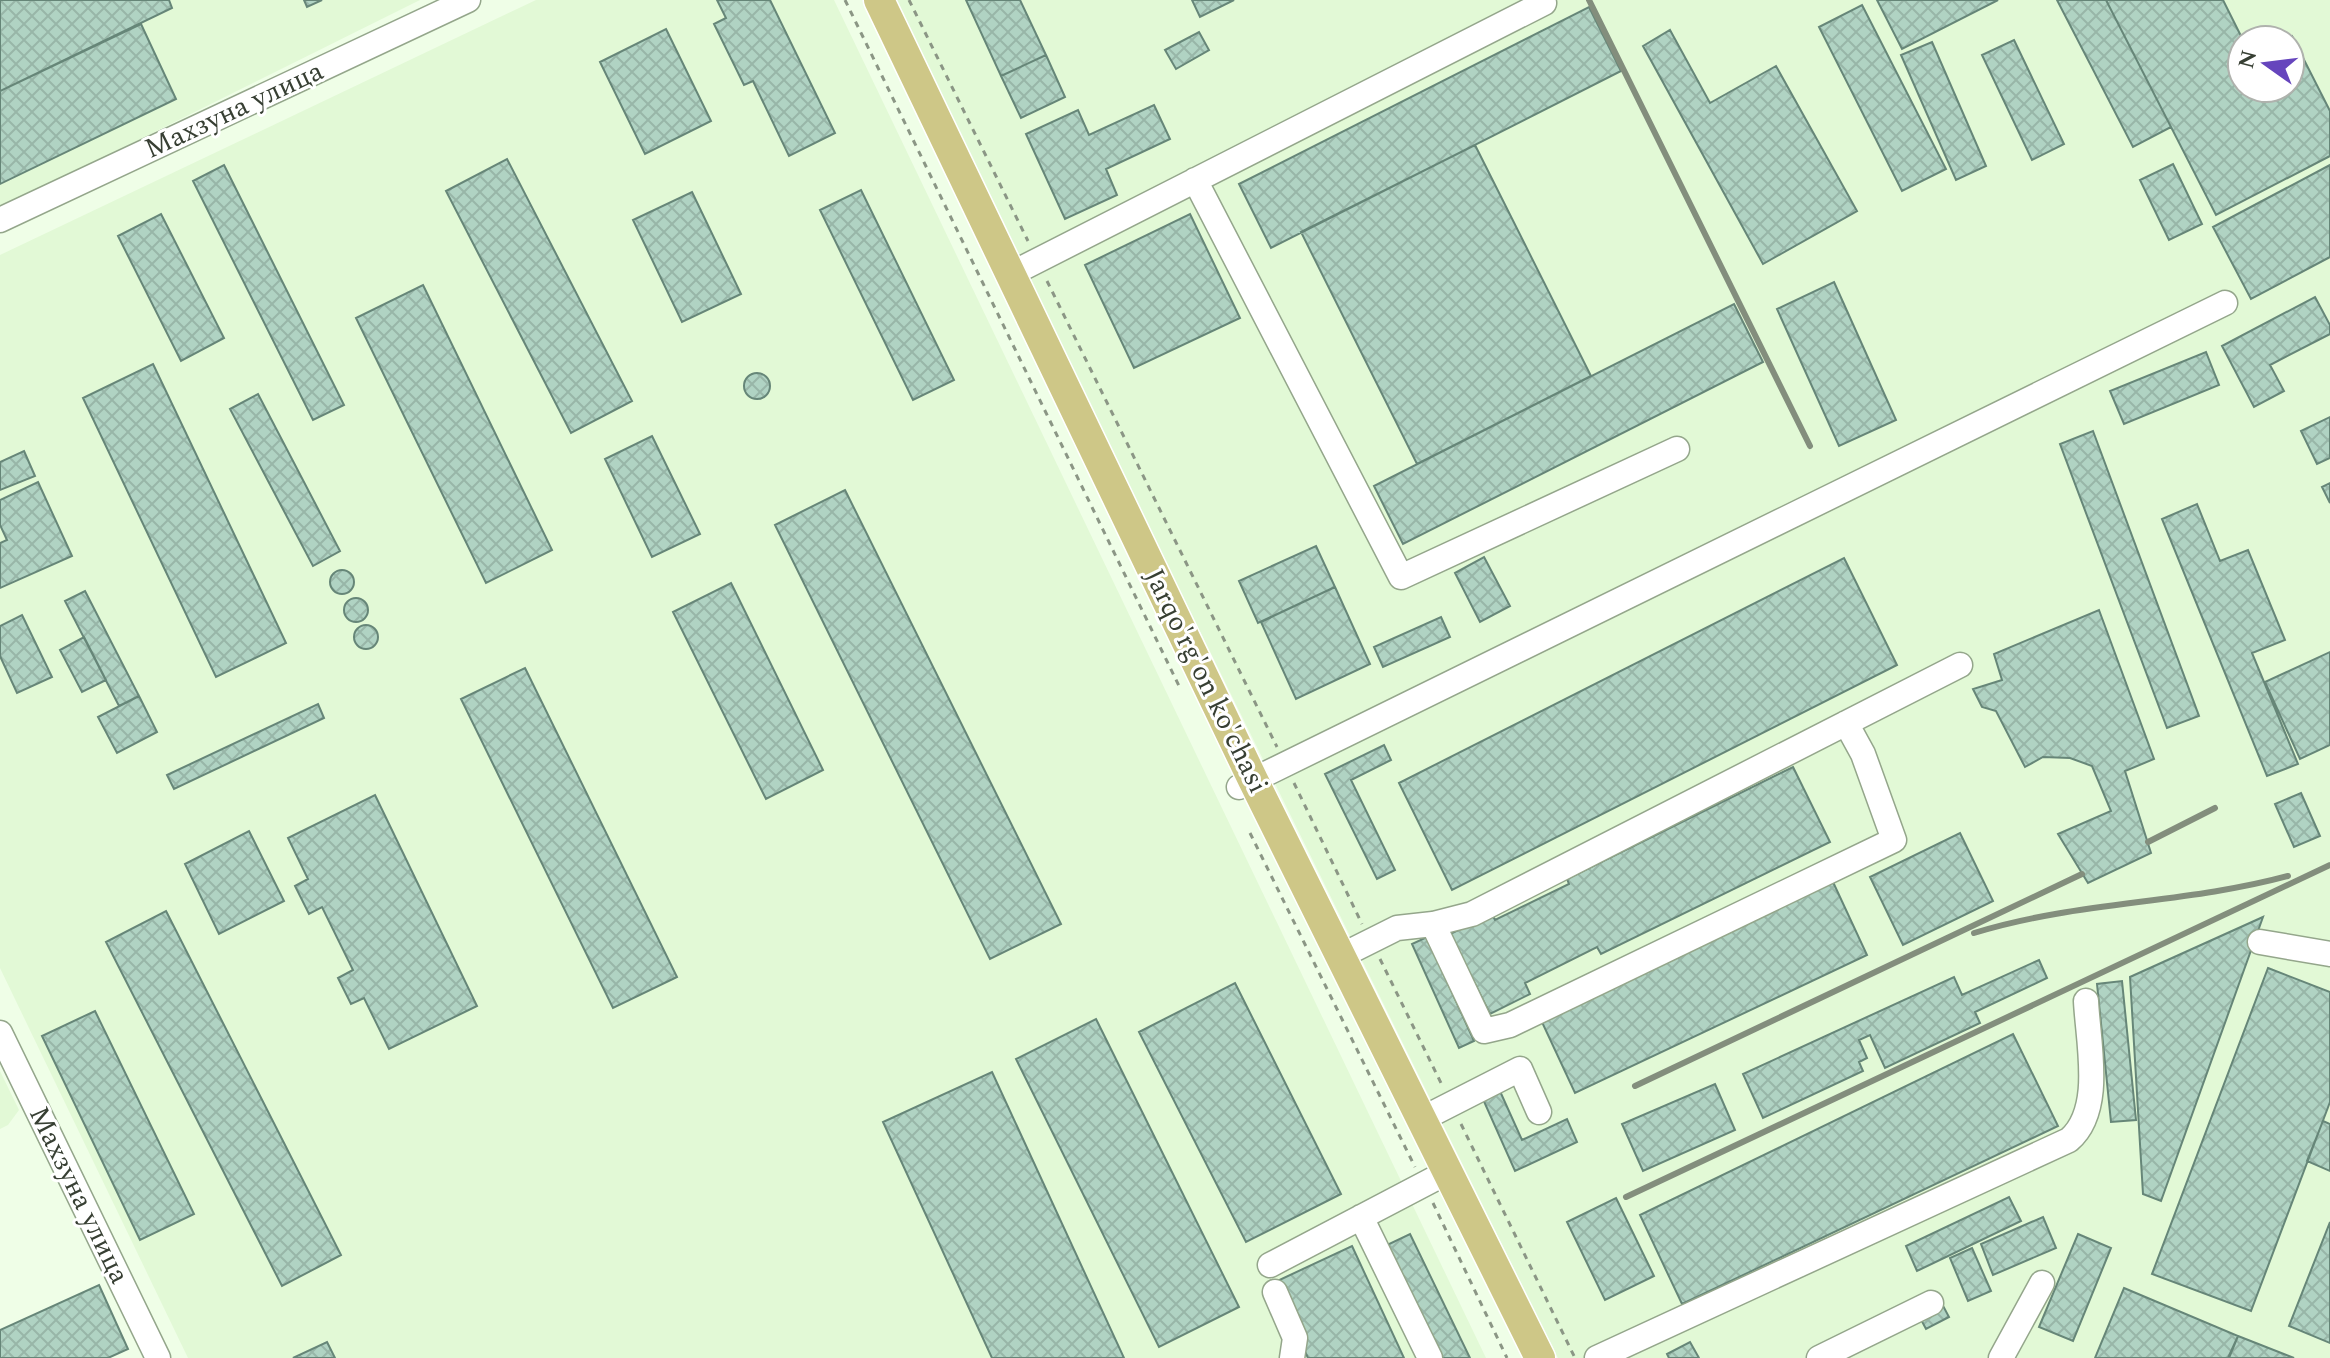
<svg xmlns="http://www.w3.org/2000/svg" width="2330" height="1358" font-family="Spectral,serif">
<defs>
<pattern id="building-cross-hatch" width="8" height="8" patternUnits="userSpaceOnUse" patternTransform="scale(2)"><rect width="8" height="8" fill="#b0d3c3"/><path d="M0 0l8 8M0 8l8-8" fill="none" stroke="#98b6a8"/></pattern>
</defs>
<rect width="100%" height="100%" fill="#effee7"/>
<path fill="#e2f9d6" fill-rule="evenodd" d="M0,0H420L0,209Z
M536,0H834L1486,1358H188L0,968V255Z
M889,0H2330V1358H1558ZM2242,40H2290V88H2242Z
M0,1071L19,1110L8,1125L0,1129Z"/>
<path fill="url(#building-cross-hatch)" stroke="#668678" stroke-width="2" d="M0,0H169L172,8L0,91Z
M304,0H322L307,7Z
M717,0H770L835,133L789,156L753,81L744,85L714,24L726,18Z
M966,0H1020L1046,55L1001,76Z
M1192,0H1234L1200,17Z
M1877,0H1998L1902,49Z
M2057,0H2106L2171,127L2133,147Z
M2106,0H2223L2243,40L2242,88H2290V40H2284L2292,36L2330,111V156L2216,215Z
M1862,5L1946,169L1902,191L1819,27Z
M1589,7L1621,71L1271,248L1239,184Z
M141,24L176,99L0,184V91Z
M666,29L711,121L645,154L600,62Z
M1670,30L1710,103L1776,66L1857,211L1763,264L1643,46Z
M1199,32L1209,50L1176,69L1165,50Z
M2014,40L2064,144L2032,160L1982,55Z
M1932,42L1986,166L1956,180L1901,55Z
M1046,55L1065,97L1021,118L1001,76Z
M1154,105L1170,139L1106,169L1117,195L1065,219L1026,134L1078,110L1089,135Z
M1475,145L1591,376L1417,464L1301,232Z
M507,159L632,401L571,433L446,191Z
M2173,164L2202,224L2169,240L2140,180Z
M224,165L344,405L313,420L193,181Z
M2330,165V257L2251,299L2213,227Z
M861,190L954,380L913,400L820,210Z
M692,192L741,294L682,322L633,220Z
M161,214L224,338L181,361L118,236Z
M1190,214L1240,318L1134,368L1085,265Z
M1834,282L1896,420L1839,446L1777,309Z
M423,285L552,550L486,583L356,318Z
M2315,297L2330,325V334L2270,365L2284,391L2254,407L2222,346Z
M1734,304L1763,362L1403,544L1374,486Z
M2206,352L2219,385L2124,424L2110,391Z
M153,364L286,643L216,677L83,398Z
M744 386a13 13 0 1 1 26 0a13 13 0 1 1-26 0Z
M258,394L340,551L313,566L230,409Z
M2330,417V458L2317,464L2301,431Z
M2093,431L2199,716L2167,728L2060,444Z
M652,436L700,534L652,557L605,459Z
M24,451L35,476L0,490V462Z
M38,482L72,556L0,588V543L7,540L0,525V500Z
M2330,483V503L2322,487Z
M845,490L1061,924L990,959L775,525Z
M2197,504L2220,561L2248,550L2285,640L2252,653L2298,764L2267,776L2162,519Z
M1316,546L1335,587L1258,623L1239,581Z
M1484,557L1510,606L1480,622L1455,573Z
M1844,558L1897,665L1452,890L1399,783Z
M330 582a12 12 0 1 1 24 0a12 12 0 1 1-24 0Z
M731,583L823,770L766,799L673,612Z
M1335,587L1370,664L1296,699L1261,622Z
M85,591L139,696L119,706L65,601Z
M344 610a12 12 0 1 1 24 0a12 12 0 1 1-24 0Z
M2099,610L2154,759L2125,771L2151,853L2088,883L2058,834L2111,811L2092,766L2070,758L2043,757L2025,767L1996,711L1982,707L1973,689L2002,680L1994,654Z
M22,615L52,677L17,693L0,656V626Z
M1441,617L1450,637L1383,667L1374,647Z
M354 637a12 12 0 1 1 24 0a12 12 0 1 1-24 0Z
M84,637L106,680L82,692L60,650Z
M2330,652V745L2300,759L2265,682Z
M525,668L677,977L613,1008L461,699Z
M139,696L157,732L117,753L98,717Z
M318,704L324,718L174,789L167,775Z
M1384,745L1391,760L1351,780L1395,870L1377,879L1325,774Z
M1793,767L1830,842L1601,954L1597,947L1525,983L1530,994L1490,1014L1450,934L1492,914L1495,920L1569,884L1567,879Z
M2301,793L2320,836L2294,847L2275,804Z
M375,795L477,1006L389,1049L364,998L351,1004L338,978L353,970L322,907L309,914L295,886L308,879L288,838Z
M249,831L284,901L219,934L185,864Z
M1960,833L1993,901L1903,945L1870,877Z
M1833,882L1867,955L1575,1093L1541,1020Z
M166,911L341,1255L282,1286L106,942Z
M2263,917L2161,1201L2143,1194L2130,977Z
M1427,937L1474,1041L1459,1048L1412,944Z
M2039,960L2047,978L1975,1012L1980,1023L1885,1068L1870,1035L1859,1040L1867,1058L1859,1062L1863,1071L1763,1118L1743,1074L1954,977L1962,995Z
M2268,968L2330,992V1102L2251,1311L2152,1274Z
M2122,981L2136,1120L2111,1122L2097,984Z
M1235,983L1341,1194L1246,1242L1139,1032Z
M95,1011L194,1214L140,1240L42,1036Z
M1096,1019L1239,1307L1159,1347L1016,1059Z
M2013,1034L2058,1126L1682,1304L1640,1215Z
M992,1072L1124,1358H992L883,1122Z
M1715,1084L1735,1130L1643,1171L1622,1124Z
M1499,1089L1522,1140L1567,1119L1577,1142L1515,1171L1482,1097Z
M2323,1121L2330,1124V1171L2307,1161Z
M2009,1197L2021,1221L1917,1271L1906,1246Z
M1616,1198L1654,1276L1605,1300L1567,1222Z
M2043,1217L2056,1248L1993,1275L1981,1244Z
M2330,1222V1343L2289,1326Z
M1410,1234L1470,1358H1438L1385,1246Z
M2078,1234L2111,1248L2073,1341L2039,1327Z
M1352,1246L1404,1358H1308L1273,1283Z
M1972,1248L1991,1291L1968,1301L1950,1258Z
M99,1285L128,1349L108,1358H0V1330Z
M2124,1288L2238,1336L2228,1358H2095Z
M1941,1302L1949,1317L1926,1329L1918,1314Z
M2238,1336L2294,1358H2229Z
M327,1342L335,1358H293Z
M1690,1342L1699,1358H1669L1667,1354Z"/>
<g fill="none" stroke-linecap="round" stroke-linejoin="round">
<defs>
<path id="minor" d="M1195,180L1401,577L1677,449
M0,220L468,0
M1011,274L1544,3
M1239,787L2225,303
M1433,924L1484,1031L1510,1025L1894,840L1863,754L1846,723
M2260,942L2330,954
M1341,956L1397,928L1433,924L1472,914L1960,665
M0,1033L158,1358
M1422,1119L1520,1069L1539,1112
M1361,1217L1430,1358
M1270,1265L1434,1179
M1275,1292L1295,1338L1292,1358
M1597,1358L2069,1140C2104,1110 2088,1043 2086,1001
M1819,1358L1931,1303
M2001,1358L2042,1283"/>
<path id="major" d="M879,0L1253,780L1540,1358"/>
</defs>
<use href="#minor" stroke="#94a68b" stroke-width="27"/>
<use href="#major" stroke="#fff" stroke-width="33"/>
<path stroke="#8b9685" stroke-width="3" stroke-dasharray="6 6" stroke-linecap="butt" d="M845,0L1181,690
M909,0L1028,241
M1047,281L1277,747
M1294,783L1362,924
M1250,833L1415,1167
M1380,959L1442,1085
M1461,1124L1575,1358
M1433,1203L1507,1358"/>
<use href="#minor" stroke="#fff" stroke-width="24"/>
<use href="#major" stroke="#cec787" stroke-width="30"/>
<path stroke="#838e7d" stroke-width="6" d="M1589,0L1810,446
M2148,842L2215,808
M1974,933C2077,901 2185,904 2288,876
M1635,1086L2082,874
M1626,1197L2330,865"/>
</g>
<g text-anchor="middle" dominant-baseline="central" stroke-width="6" stroke-linejoin="round" paint-order="stroke">
<g font-size="28" fill="#373f33" stroke="#fff">
<text transform="translate(234 110) rotate(-25)">Махзуна улица</text>
<text transform="translate(1206 681) rotate(64)">Jarqo'rg'on ko'chasi</text>
<text transform="translate(79 1195) rotate(64)">Махзуна улица</text>
</g>
</g>
<g transform="translate(2266 64) rotate(284)"><circle r="38" fill="#ffffff" stroke="#afb2ad" stroke-width="2"/>
<path d="M0-6L14 30L0 20L-14 30Z" fill="#6645bd"/>
<text y="-12" font-size="22" font-weight="bold" text-anchor="middle" fill="#373f33">N</text>
</g>
</svg>
